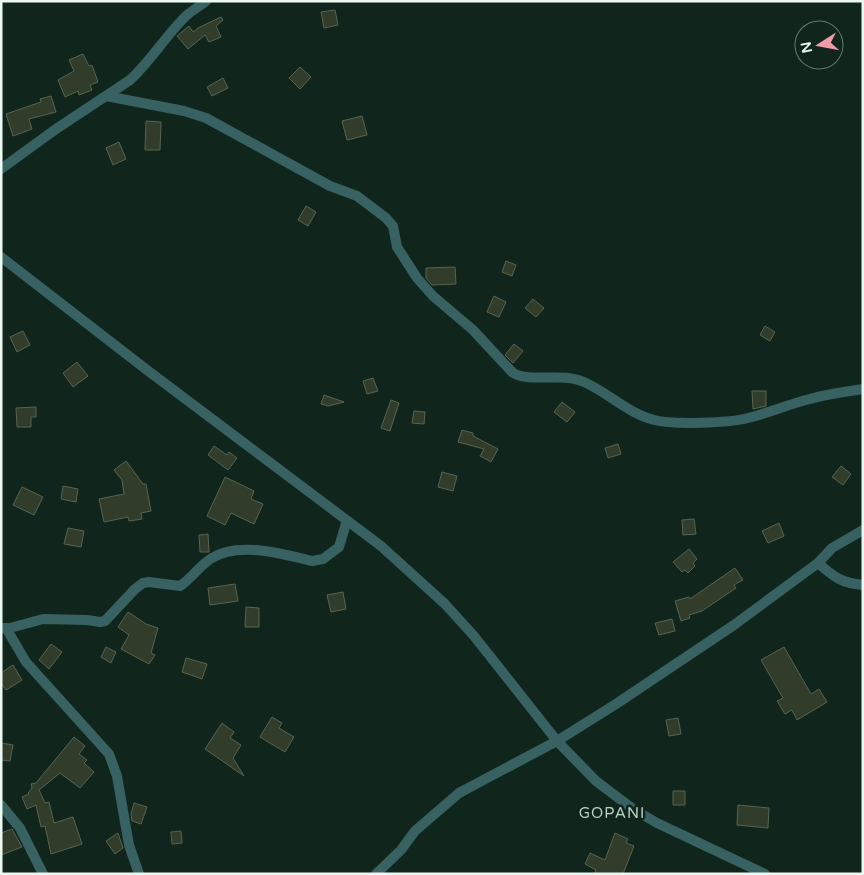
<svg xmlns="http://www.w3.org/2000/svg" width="864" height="875" font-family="'Varela Round',sans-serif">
<rect width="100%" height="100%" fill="#10261d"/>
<path fill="#313c2a" stroke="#586450" d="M335,10L338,25L324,28L321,12Z
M221,17L223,20L216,26L221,37L209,42L205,35L188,49L177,36L189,26L193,32L198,28Z
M83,54L89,66L92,65L98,82L90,85L92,90L79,95L78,91L65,97L58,80L74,71L69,60Z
M300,67L311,77L300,89L289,78Z
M223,78L228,88L212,96L207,87Z
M51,96L56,112L29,119L32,129L13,136L6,114L41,102L40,99Z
M362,116L367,135L347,140L342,121Z
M146,121L161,122L160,150H145Z
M119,142L126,159L113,165L106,148Z
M306,206L316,212L308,226L298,220Z
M506,261L516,265L512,276L502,272Z
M455,267L456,284L432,285L426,278V268Z
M494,296L506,302L499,317L487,312Z
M533,299L544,308L536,317L525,308Z
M765,326L775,332L770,341L760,335Z
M23,331L30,345L17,352L10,337Z
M514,344L523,351L513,363L505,355Z
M77,362L88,376L73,387L63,373Z
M373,378L378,391L367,394L363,381Z
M752,391H766V406L753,409Z
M324,395L344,402L328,406L321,404Z
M391,400L399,403L390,431L381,428Z
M562,402L575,412L567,422L554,412Z
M36,407V417H31V427H17L16,408Z
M414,411L425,412L424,424L412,423Z
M462,430L473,433V436L498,449L491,462L480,456L484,449L458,442Z
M618,444L621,454L608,458L605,448Z
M214,446L227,455L229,452L237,458L228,470L208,455Z
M126,461L143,484H146L151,511L141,513L142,519L129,521L128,517L104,522L99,499L124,494L122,480L114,470Z
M841,466L851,474L843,485L832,477Z
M442,472L457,476L453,491L438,487Z
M225,477L254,491L251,499L263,504L254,524L231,513L225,525L207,516Z
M63,486L78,489L76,502L61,499Z
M22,487L43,497L34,515L13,505Z
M694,519L696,534L683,535L682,520Z
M779,523L784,536L768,543L762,531Z
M68,528L84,531L81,547L64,544Z
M208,534L209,552H200L199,535Z
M689,549L697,559L693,563L695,566L688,573L685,570L682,572L673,562Z
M735,568L743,580L734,585L736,588L702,611L689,615L690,618L681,621L675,601L689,597L690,599Z
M235,584L238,601L210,605L208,588Z
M343,592L346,609L331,612L327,595Z
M246,607L259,608V627H245Z
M128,612L146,624L158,628L151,653L155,655L149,664L121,649L129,635L118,627Z
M672,619L675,631L659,635L655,623Z
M51,644L62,652L49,669L39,660Z
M106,647L116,652L111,663L101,657Z
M784,647L811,694L819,689L827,702L797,720L792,710L785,714L777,701L783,698L761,660Z
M186,658L207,664L202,679L182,672Z
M13,665L22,680L6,690L1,683V673Z
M272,717L282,723L279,728L294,737L285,752L260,737Z
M678,718L681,734L669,736L666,720Z
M222,723L234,732L230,738L241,745L233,758L244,776L205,749Z
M74,737L85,746L79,754L87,760L84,763L94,772L80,788L60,773L39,790L45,803L49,802L54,823L73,817L82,844L51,854L45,826L41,827L36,805L27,809L22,797L29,794L28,793L32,788L31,784L36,783Z
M1,743L13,745L10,761L1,760Z
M673,791H685V805H673Z
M134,803L147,807L141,824L132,821L131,814Z
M738,805L769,808L768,828L737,825Z
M12,829L22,847L1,855V833Z
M181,831L182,843L172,844L171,832Z
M118,833L123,848L115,854L106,841Z
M615,833L628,839L626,843L634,846L623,874H594L596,870L585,864L590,853L605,860Z"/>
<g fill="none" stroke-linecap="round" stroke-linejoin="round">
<path stroke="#386161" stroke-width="10" d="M106,96L184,111L206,118L330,186L357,196L386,218L393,226L397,247L417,278L433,296L473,330L513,373C531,383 561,372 584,382C609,393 627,413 654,420C672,425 730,423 748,418C769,413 789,404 810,399C827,394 845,392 863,389
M1,169L56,129L130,80C151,61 166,35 187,15C193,10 200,6 206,1
M1,257L147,370L381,546L445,604L474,636L557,741L596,781L633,809L657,823L765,874
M818,563L832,548L863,530
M1,628H10L43,619L87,620L100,622L105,621L135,589L143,583L149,582L180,586C192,578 200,565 212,558C238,541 284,554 312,561L323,559L339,547L347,520
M6,628L26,662L109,754L117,776L129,845L139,874
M1,805L20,828L43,874
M376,874L401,850L415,831L459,793L557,741L616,704L734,625L818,563C834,577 841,583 863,585"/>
</g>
<g text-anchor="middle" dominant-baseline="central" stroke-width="5" stroke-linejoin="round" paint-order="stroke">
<g font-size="15" letter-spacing="1" fill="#b9d5c7" stroke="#10261d">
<text x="612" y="813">GOPANI</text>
</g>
</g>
<rect width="864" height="875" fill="none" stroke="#ebf9f2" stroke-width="5"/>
<g transform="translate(819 45) rotate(259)"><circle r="24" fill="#10261d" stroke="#687a72"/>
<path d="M0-4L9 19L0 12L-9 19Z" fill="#f39aa9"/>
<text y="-8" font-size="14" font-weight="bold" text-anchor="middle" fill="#ebf9f2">N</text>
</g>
</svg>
